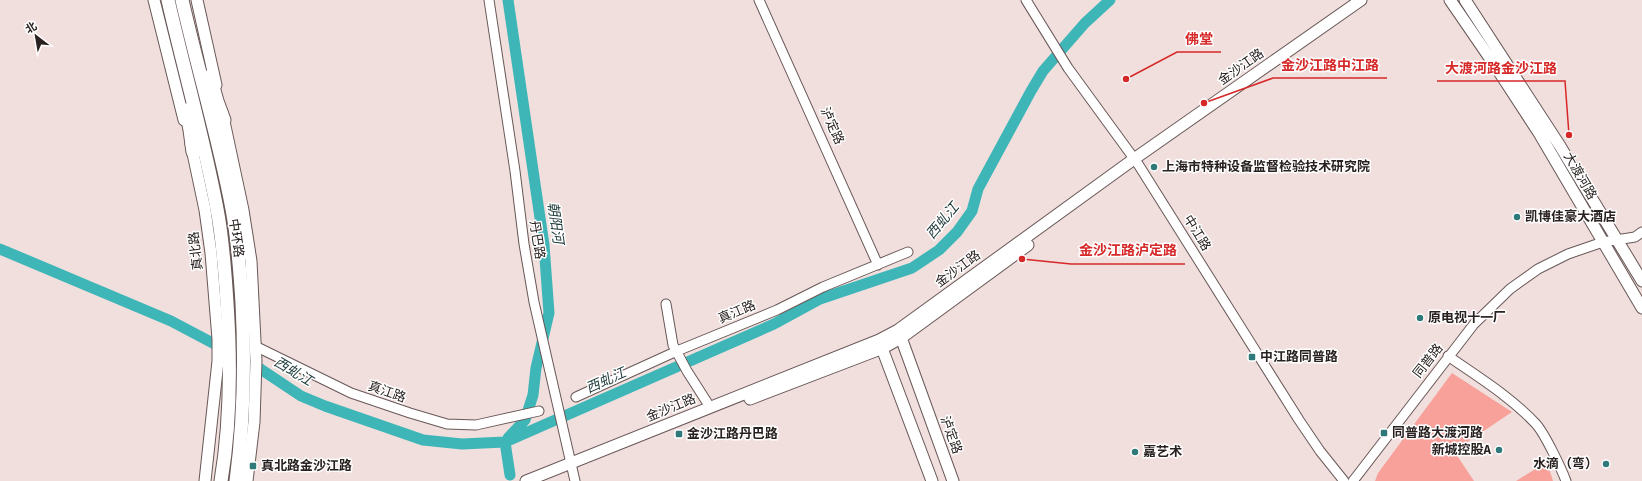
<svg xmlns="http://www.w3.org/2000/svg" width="1642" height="481" font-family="'Source Sans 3','Noto Sans SC',sans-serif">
<rect width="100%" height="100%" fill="#f1dfdd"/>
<path fill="#f8a19b" d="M1452,373L1512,412L1454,451L1474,481H1375L1378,473Z
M1547,462L1553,481H1516Z"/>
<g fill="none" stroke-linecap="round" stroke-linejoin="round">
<path stroke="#3eb6b8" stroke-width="11" d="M0,249L171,321L256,366L301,396L325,406L423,440L462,444L505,442L774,324L820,299L912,268L939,250L957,232L972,211L978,189L1031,91L1043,71L1085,23L1110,0
M508,438L525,420L533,395L536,368L549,313L544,245L508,0
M505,442L510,475"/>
<defs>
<path id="minor" d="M489,0L515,171L524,244L534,302L575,481
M759,0L878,265
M1026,0L1068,68L1138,164L1299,420L1320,451L1344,481
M666,304L673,345L687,371L710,407
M255,346L351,393L410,413L447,424L476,425L539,411
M1448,356C1478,377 1511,397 1536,424C1545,434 1561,468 1566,481
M576,397L677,351L777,310L823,287L908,252
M1353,481L1474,324L1510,289L1538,269L1568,254L1603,242L1635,237L1642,232"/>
<path id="major" d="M154,0L184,120
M197,0L216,85
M1450,0L1496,67L1539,133L1642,308
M1465,0L1560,146L1642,281
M222,112L243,210L251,261L256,361L254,422L247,481
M191,144L205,210L211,253L218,339V361L205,481
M899,332L953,481
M880,343L932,481
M750,399L883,348L901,338L1028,245
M526,481L879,340L898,330L1134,159L1361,0"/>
<path id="highway" d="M168,0C184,70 204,139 217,209C223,240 225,271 227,303C231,362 231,422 221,481
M182,0C198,70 219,139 232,209C238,240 240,271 242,303C245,362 244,421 236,481
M210,76L217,101L224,120
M186,110L190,130L193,152"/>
</defs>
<use href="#minor" stroke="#685857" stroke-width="11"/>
<use href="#major" stroke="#685857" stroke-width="13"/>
<use href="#highway" stroke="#685857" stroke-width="15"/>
<use href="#minor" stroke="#fff" stroke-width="9"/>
<use href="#major" stroke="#fff" stroke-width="11"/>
<use href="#highway" stroke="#fff" stroke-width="13"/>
</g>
<g fill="#30797b" stroke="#fff" stroke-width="1.5">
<circle cx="1154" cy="167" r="4"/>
<circle cx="1517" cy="217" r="4"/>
<circle cx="1420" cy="318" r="4"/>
<rect x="1248" y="353" width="8" height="8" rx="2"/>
<rect x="1380" y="429" width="8" height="8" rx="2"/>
<rect x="675" y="430" width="8" height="8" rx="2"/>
<circle cx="1499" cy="450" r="4"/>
<circle cx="1135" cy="452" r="4"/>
<circle cx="1606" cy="464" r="4"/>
<rect x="249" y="462" width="8" height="8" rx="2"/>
</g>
<g text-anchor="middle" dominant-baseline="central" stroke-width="3" stroke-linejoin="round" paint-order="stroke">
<g font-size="13" fill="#282120" stroke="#fff">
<text transform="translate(1241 67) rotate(-35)">金沙江路</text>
<text transform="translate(832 126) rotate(66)">泸定路</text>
<text transform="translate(1580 176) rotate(60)">大渡河路</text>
<text transform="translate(1197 233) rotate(58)">中江路</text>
<text transform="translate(236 238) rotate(82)">中环路</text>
<text transform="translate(537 240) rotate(81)">丹巴路</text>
<text transform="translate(196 251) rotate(-97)">真北路</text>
<text transform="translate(958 269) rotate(-36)">金沙江路</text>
<text transform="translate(737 312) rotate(-23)">真江路</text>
<text transform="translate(1428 361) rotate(-52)">同普路</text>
<text transform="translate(387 392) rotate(19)">真江路</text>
<text transform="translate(671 408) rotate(-22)">金沙江路</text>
<text transform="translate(951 435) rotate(70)">泸定路</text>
</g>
<g font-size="13" font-weight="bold" fill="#282120" stroke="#fff" text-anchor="start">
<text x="1162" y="167">上海市特种设备监督检验技术研究院</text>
<text x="1525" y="217">凯博佳豪大酒店</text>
<text x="1428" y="318">原电视十一厂</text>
<text x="1260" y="357">中江路同普路</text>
<text x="1392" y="433">同普路大渡河路</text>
<text x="687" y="434">金沙江路丹巴路</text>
<text x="1491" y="450" text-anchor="end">新城控股A</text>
<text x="1143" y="452">嘉艺术</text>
<text x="1598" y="464" text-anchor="end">水滴（弯）</text>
<text x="261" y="466">真北路金沙江路</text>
</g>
<g font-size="14" font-style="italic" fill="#264040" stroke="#fff">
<text transform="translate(943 221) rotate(-50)">西虬江</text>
<text transform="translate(555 223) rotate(82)">朝阳河</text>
<text transform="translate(293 372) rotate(31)">西虬江</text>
<text transform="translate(606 381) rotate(-24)">西虬江</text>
</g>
</g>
<path fill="none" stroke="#d62828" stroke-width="1.5" d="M1126 79L1177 52H1221M1204 103L1273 78H1387M1569 135L1565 81H1437M1022 259L1071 264H1185"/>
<g fill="#d62828" stroke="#fff" stroke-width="1.5">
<circle cx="1126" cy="79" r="4"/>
<circle cx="1204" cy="103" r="4"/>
<circle cx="1569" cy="135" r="4"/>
<circle cx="1022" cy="259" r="4"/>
</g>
<g font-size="14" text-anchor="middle" font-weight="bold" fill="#d62828" stroke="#fff" stroke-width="3" stroke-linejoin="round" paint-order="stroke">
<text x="1199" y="44">佛堂</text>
<text x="1330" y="70">金沙江路中江路</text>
<text x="1501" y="73">大渡河路金沙江路</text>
<text x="1128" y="255">金沙江路泸定路</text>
</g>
<g transform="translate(36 36) rotate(329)" stroke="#ffffff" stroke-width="3" paint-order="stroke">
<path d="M0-3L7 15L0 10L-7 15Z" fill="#282120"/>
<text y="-6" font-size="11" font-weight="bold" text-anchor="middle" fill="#282120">北</text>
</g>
</svg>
